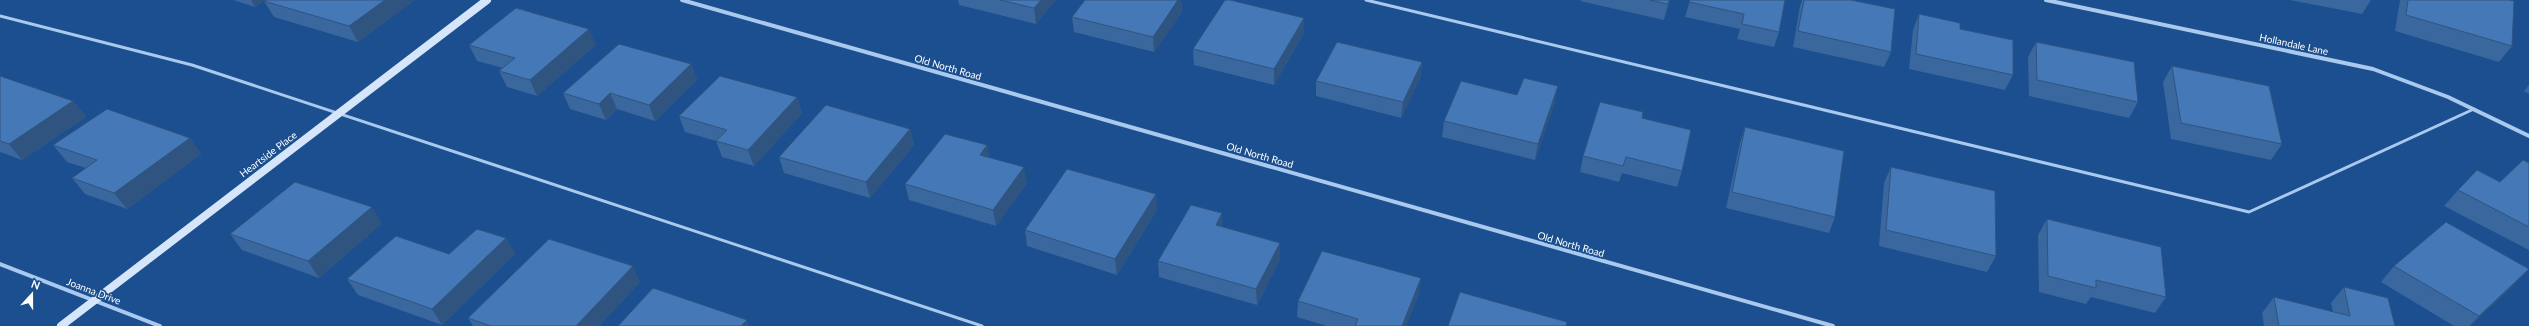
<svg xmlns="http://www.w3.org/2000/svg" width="2529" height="326" font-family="Lato,sans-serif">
<rect width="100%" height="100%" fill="#1b4f8f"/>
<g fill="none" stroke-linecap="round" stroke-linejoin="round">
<path stroke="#a9c9ee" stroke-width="3" d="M1366,0L2249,212L2474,109
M0,16L192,65L982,326"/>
<path stroke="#a9c9ee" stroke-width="4" d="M682,0L1833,326
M2046,0L2373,69L2448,97L2529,136
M0,264L160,326"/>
<path stroke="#d6e6fa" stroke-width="8" d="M61,326L487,0"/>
</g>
<path fill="#3a679d" d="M233,0H265L255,7Z
M415,0L358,42L274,17L264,1Z
M958,0H1056L1036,24L959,5Z
M1085,0H1181L1182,12L1154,52L1074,32L1072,17Z
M1581,0H1670L1664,20L1580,1Z
M1690,0H1785L1779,32L1774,47L1737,39L1740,29L1685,17Z
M1802,0H1851L1891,52L1884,67L1793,47L1800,6Z
M2290,0H2371L2362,14Z
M2400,0H2509L2512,46L2499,62L2395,31Z
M1919,14L1960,29L2013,75L2005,90L1909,69L1913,30Z
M1304,18V33L1274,85L1194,65L1193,49Z
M2036,42L2138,102L2129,118L2029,96L2028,57Z
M469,45H596L537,96L507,87L499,71L503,68L477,61Z
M1422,62L1420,78L1401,118L1316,96V81Z
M691,64L697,80L655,121L617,109L606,120L570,109L563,93Z
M2172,66L2282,144L2271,160L2171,139L2163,82Z
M0,76L73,101L86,117L22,160L0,152Z
M2529,85V94L2524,91Z
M1517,95L1555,102L1535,160L1442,137L1444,121Z
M797,97L802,113L754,166L722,157L716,141L685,132L679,116Z
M1642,118L1682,171L1677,187L1622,173L1619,182L1580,172L1583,156Z
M1745,127L1835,217L1829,233L1726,208L1740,143Z
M910,129L914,145L870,198L784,173L779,157Z
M190,138L201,154L127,209L85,194L72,178L86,168L67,162L53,145Z
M987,145L989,157L1027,183L996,226L909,200L905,184Z
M2529,163V250L2444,206L2458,190L2500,182Z
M1891,167L1996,256L1987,272L1879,246L1884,183Z
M1157,210L1117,275L1027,246L1025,230Z
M2047,219L2166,297L2155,313L2091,297L2086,304L2039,292L2038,235Z
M382,223L319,278L242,250L230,234Z
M1222,227L1280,243V259L1257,305L1159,277L1158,261Z
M506,238L515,254L442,325L358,295L347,279L449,254Z
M2394,266L2514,285L2470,326H2454L2381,282Z
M640,282L599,326H473L468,318Z
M2344,287L2395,326H2264L2262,313L2274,297L2333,312L2331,303Z
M1419,294L1406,326H1327L1297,317L1298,301Z"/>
<path fill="#305480" d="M251,0H265L255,7Z
M385,0H415L358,42L349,26Z
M1041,0H1056L1036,24L1034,8Z
M1178,0H1181L1182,12L1154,52L1153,37Z
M1669,0H1670L1664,20Z
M1304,18V33L1274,85V69Z
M589,29L596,45L537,96L530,80Z
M1422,62L1420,78L1401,118L1403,102Z
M691,64L697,80L655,121L649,105Z
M1558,86L1555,102L1535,160L1538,144Z
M610,93L617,109L606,120L599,104Z
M797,97L802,113L754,166L748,150Z
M73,101L86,117L22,160L9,144Z
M910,129L914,145L870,198L866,182Z
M190,138L201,154L127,209L114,193Z
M987,145L990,161L980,155Z
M1024,167L1027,183L996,226L993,210Z
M1156,194L1157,210L1117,275L1115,259Z
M372,207L382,223L319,278L308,261Z
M1222,213L1223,229L1216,225Z
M506,238L515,254L442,325L432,309Z
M1280,243V259L1257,305L1256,289Z
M633,266L640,282L599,326H576Z
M2529,269L2514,285L2470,326H2469L2479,316Z
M1421,278L1419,294L1406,326H1402Z
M747,320L749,326H741Z"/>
<path fill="#4478b7" stroke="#305480" d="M266,0H385L349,26L264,1Z
M1000,0H1041L1034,8Z
M1085,0H1178L1153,37L1072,17Z
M1225,0H1230L1304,18L1274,69L1193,49Z
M1650,0H1669L1668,4Z
M1690,0H1785L1779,32L1742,24L1744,14L1689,2Z
M1804,0H1851L1895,9L1891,52L1798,31Z
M2408,0H2509L2514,1L2512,46L2406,15Z
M516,8L589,29L530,80L499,71L515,58L469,45Z
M1919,14L1960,23V29L2013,40V75L1916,54Z
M1337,42L1422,62L1403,102L1316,81Z
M2036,42L2134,62L2138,102L2037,80Z
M619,44L691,64L649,105L610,93L599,104L563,93Z
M2172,66L2269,86L2282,144L2181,123Z
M0,76L73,101L9,144L0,141Z
M720,76L797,97L748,150L716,141L727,130L679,116Z
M1524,78L1558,86L1538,144L1444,121L1461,81L1517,95Z
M1600,102L1643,112L1642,118L1691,130L1682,171L1626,157L1623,166L1583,156Z
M826,105L910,129L866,182L779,157Z
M107,109L190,138L114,193L72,178L97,160L53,145Z
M1745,127L1844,151L1835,217L1732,192Z
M945,134L987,145L980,155L1024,167L993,210L905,184Z
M2523,160L2529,163V227L2458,190L2477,170L2500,182Z
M1891,167L1995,191L1996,256L1886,230Z
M1067,169L1156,194L1115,259L1025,230Z
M295,182L372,207L308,261L230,234Z
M1191,205L1222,213L1216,225L1280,243L1256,289L1158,261Z
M2047,219L2161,247L2166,297L2096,280V288L2048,276Z
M2446,222L2529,269L2479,316L2394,266Z
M477,229L506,238L432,309L347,279L396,236L449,254Z
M549,239L633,266L576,326H491L468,318Z
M1322,251L1421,278L1402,326H1355L1358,319L1298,301Z
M2344,287L2388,298L2395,326H2279L2274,297L2350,316Z
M653,288L747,320L741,326H618Z
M1460,292L1567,322L1566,326H1448Z"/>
<g text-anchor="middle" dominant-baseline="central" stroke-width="3.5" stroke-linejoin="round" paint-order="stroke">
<g font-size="10" fill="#fff" stroke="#1b4f8f">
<text transform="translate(2294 44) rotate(12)">Hollandale Lane</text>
<text transform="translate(948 67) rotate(16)">Old North Road</text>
<text transform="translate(268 154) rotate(-37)">Heartside Place</text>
<text transform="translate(1260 155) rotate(16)">Old North Road</text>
<text transform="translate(1571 244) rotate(16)">Old North Road</text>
<text transform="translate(94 291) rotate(21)">Joanna Drive</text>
</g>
</g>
<g transform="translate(32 294) rotate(21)" stroke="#1b4f8f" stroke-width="3" paint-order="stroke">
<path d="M0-3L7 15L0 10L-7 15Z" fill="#ffffff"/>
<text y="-6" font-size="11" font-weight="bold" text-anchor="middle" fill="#ffffff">N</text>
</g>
</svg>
